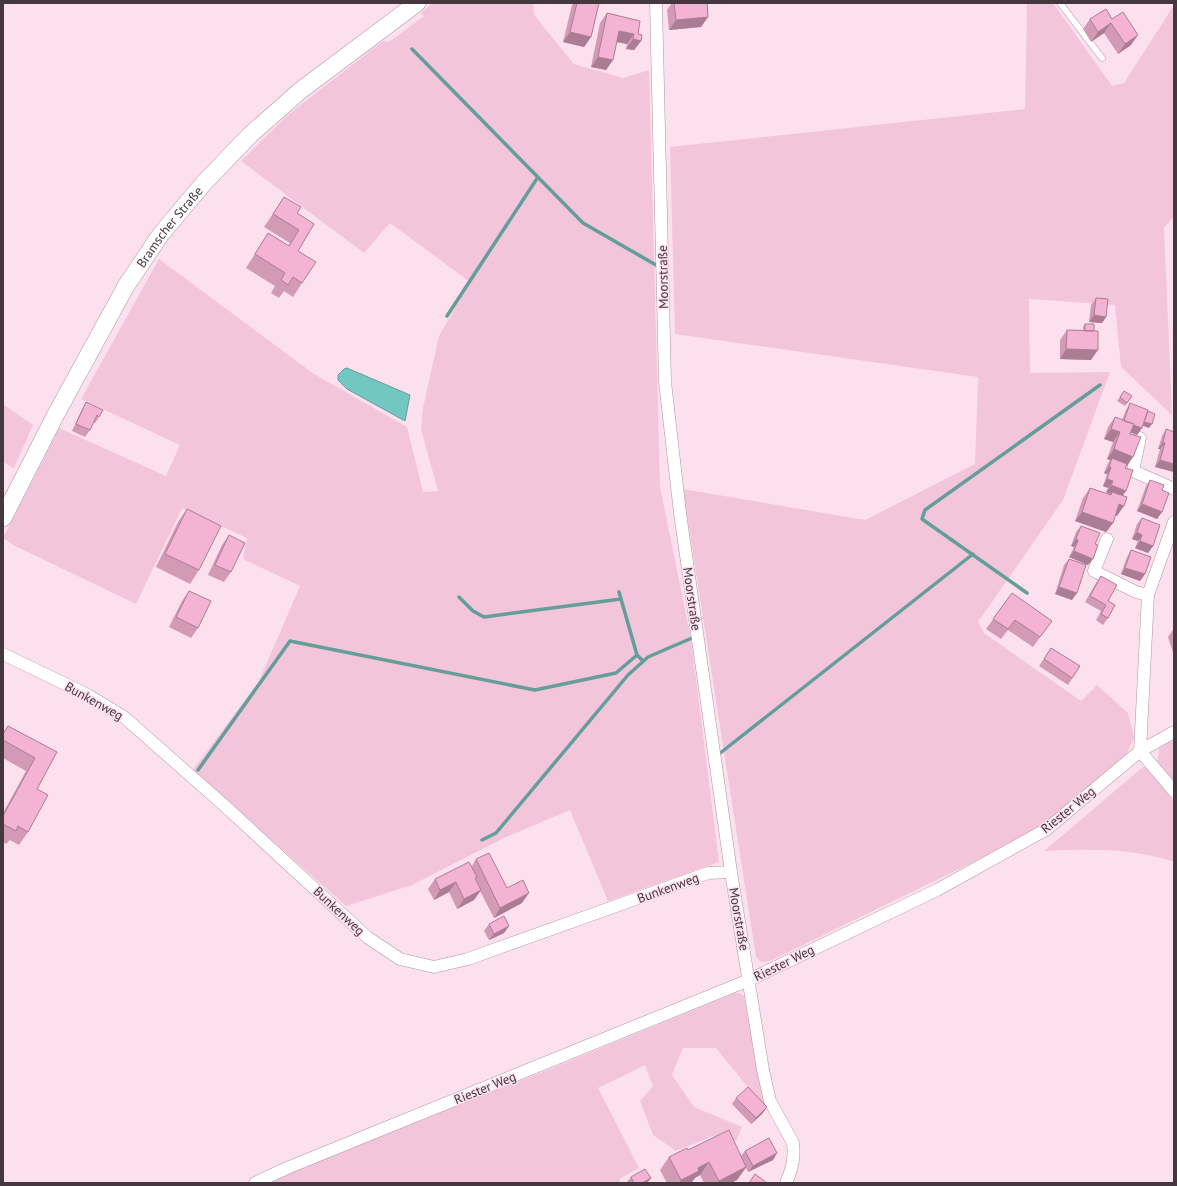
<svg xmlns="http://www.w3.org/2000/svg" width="1177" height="1186" font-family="'PT Sans',sans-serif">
<rect width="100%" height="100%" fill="#fde0ed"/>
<path fill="#f3c5db" d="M433,3H533L534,15L574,64L623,78L649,70L660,487L691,639L719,862L608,901L570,810L504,838L412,885L346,906L193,770L259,681L300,586L243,559L247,538L182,508L136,604L13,545L3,538L59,428L166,476L180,445L81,399L159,259L314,374L407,427L423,492L438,491L421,429L423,408L439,336L470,282L390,223L364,253L241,161L289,114L383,41L389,42L424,16L421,13Z
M1027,3H1053L1112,86L1124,83L1174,5V217L1164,227L1172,415L1121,367L1115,305L1029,299L1030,373L1110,372L1063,500L978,622L984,633L1081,701L1097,685L1128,713L1134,738L1126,755L1043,828L770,961L761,962L756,957L683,489L865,520L975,464L978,377L675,334L670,147L1025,109Z
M3,404L33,425L14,468L3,462Z
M1174,736V784L1157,763L1160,744Z
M1143,767H1147L1174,801V862C1132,848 1088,849 1044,851Z
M735,993H740L744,996L765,1108L716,1048H683L672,1075L694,1107L742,1127L736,1141L713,1136L676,1151L653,1135L640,1101L653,1086L645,1065L598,1088L639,1168L619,1179L621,1183H271L287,1173L550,1069Z"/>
<path fill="#72c8c0" stroke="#649d99" d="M347,368L410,395L405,421L347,389L338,380V375L344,369Z"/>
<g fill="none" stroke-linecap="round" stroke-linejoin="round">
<path stroke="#649d99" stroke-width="3.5" d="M412,49L583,223L656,265
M447,316L538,177
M619,592L637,655
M1027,593L922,519L925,510L1100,385
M459,597L473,611L484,617L621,599
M719,754L973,554
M198,770L290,641L535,690L616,673L637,655L643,661
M482,840L496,833L628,675L648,657L692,638"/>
<defs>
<path id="lane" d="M1060,3L1102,58"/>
<path id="street" d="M656,3L665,382L680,513L731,872L763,1070L770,1101L793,1143C795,1158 792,1169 786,1183
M1140,438L1133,471L1174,489
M1107,539L1094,571L1136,592L1148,595
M3,654L88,695L124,717L226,807L367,937L400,959L434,967L468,959L708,873L731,872
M1174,732L1140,751L1174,791
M255,1183L287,1168L749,980L937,890L1047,829L1140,751L1148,595L1174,522"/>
<g id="secondary">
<path id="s1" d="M3,518L55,416L126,286L161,234L203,184L250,135L301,90L417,3"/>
</g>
</defs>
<use href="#lane" stroke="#af94a0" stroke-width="7"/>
<use href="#street" stroke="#af94a0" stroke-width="13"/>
<use href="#secondary" stroke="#af94a0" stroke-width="18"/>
<use href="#lane" stroke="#fff" stroke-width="6"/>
<use href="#street" stroke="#fff" stroke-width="12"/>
<use href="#secondary" stroke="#fff" stroke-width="17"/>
</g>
<path fill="#d29ab5" d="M574,3H599L591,37L584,47L563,42L572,5Z
M672,3H707L708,17L701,27L669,30L667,10Z
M607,13L638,34L641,41L634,50L626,49L627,44L616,42L613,60L606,70L591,67L600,23Z
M1090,19H1112L1131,45L1118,54L1104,33L1091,42L1083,29Z
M284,197L297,213L314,224L298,251L302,283L293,297L284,291L279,298L271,293L275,286L246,268L268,233L288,246L290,243L264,227Z
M1096,298L1106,317L1102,323L1089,322L1091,305Z
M1085,324L1091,360L1060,359V340L1067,330L1083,331V327Z
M1124,391L1132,396L1125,406L1117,401Z
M86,402L99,417L95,423H93L90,430L85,437L72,431L82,409Z
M1130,403L1148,411L1149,428L1143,425L1137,435L1131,432L1127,466H1126L1123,496L1117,516L1115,515L1113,523L1106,532L1075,521L1083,498L1090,488L1110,495V494L1106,492L1108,488L1103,486L1107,474L1104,473L1107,465L1110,460L1107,459L1113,442L1104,439L1108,427L1115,417L1122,420L1126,410Z
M1166,429L1174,432V472L1155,467L1160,449H1158L1162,436Z
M1150,480L1162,490V512L1157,519L1137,511L1146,486Z
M187,509L199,570L190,584L156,567L178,522Z
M1142,518L1153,546L1148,553L1135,548L1138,541L1132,539L1137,524Z
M1081,526L1095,544L1088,565L1069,557L1074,547L1071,546L1076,532Z
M229,535L231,572L224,582L208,575L222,545Z
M1131,550L1145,574L1140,581L1121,574L1127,557Z
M1069,559L1072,600L1055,594L1064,565Z
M1101,576L1108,601V618L1103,625L1096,620L1101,611L1085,602L1096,583Z
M189,591L198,628L191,638L169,627L182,601Z
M1012,593L1052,621L1033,647L1008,630L1001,639L986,629Z
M1174,628V656L1168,637Z
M1051,648L1080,666L1068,685L1039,666Z
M8,726L57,752L37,789L28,832L19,845L10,840L6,844L3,842V813L26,771L3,758V733Z
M476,859L507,888L522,903L494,918L480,891L474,900L457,909L449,892L434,900L428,889L435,879L472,866Z
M489,924L509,926L504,933L489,940L484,931Z
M736,1098L767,1107L762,1114L751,1124L732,1104Z
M688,1150L741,1156L745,1151L777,1153L773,1160L748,1172L746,1168L737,1180L731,1183H704L700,1175L695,1178L691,1183H667L660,1170L669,1157Z
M631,1177L651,1178L647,1183H626Z"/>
<path fill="#ab7d94" d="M708,17L701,27L669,30L676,20Z
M1111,23L1104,33L1091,42L1098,32Z
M619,31L634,34L627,44L612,41Z
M570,32L591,37L584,47L563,42Z
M1138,35L1131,45L1118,54L1125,44Z
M633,39L641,41L634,50L626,49Z
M598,57L613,60L606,70L591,67Z
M1094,315L1106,317L1102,323L1089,322Z
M1066,349L1098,350L1091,360L1060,359Z
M1143,421L1152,424L1149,428L1141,425Z
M1124,422L1142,428L1137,435L1119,428Z
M1111,429L1120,432L1113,442L1104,439Z
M1163,442L1165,443L1160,449H1158Z
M1114,449L1133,457L1127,466L1111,461L1112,458L1110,460L1107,459Z
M1160,460L1174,464V472L1155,467Z
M1109,467H1111L1107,474L1104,473Z
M1107,479L1113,481L1108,488L1103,486Z
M1111,485L1126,491L1121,498L1112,492L1110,494L1106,492Z
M1119,504L1124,506L1117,516L1112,514Z
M1142,504L1162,512L1157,519L1137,511Z
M1082,512L1113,523L1106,532L1075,521Z
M1137,532L1142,535L1138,541L1132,539Z
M1076,539L1078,540L1074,547L1071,546Z
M1140,541L1153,546L1148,553L1135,548Z
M1074,551L1093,559L1088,565L1069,557Z
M1125,568L1145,574L1140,581L1121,574Z
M1059,587L1077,593L1072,600L1055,594Z
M456,882L449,892L434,900L440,890Z
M481,890L474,900L457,909L464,899Z
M529,893L522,903L494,918L500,908Z
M509,926L504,933L489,940L494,934Z
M767,1107L762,1114L751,1124L756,1118Z
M777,1153L773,1160L748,1172L753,1166Z
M709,1162L700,1175L695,1178L691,1183H679L681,1180L698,1168Z
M746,1167L737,1180L731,1183H718L719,1181Z
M651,1178L647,1183H642Z"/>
<path fill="#f4b3d3" stroke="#ab7d94" d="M577,3H599L591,37L570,32Z
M674,3H707L708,17L676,20Z
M1106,9L1112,19L1123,12L1138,35L1125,44L1111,23L1098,32L1090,19Z
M607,13L640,21L638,34L642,35L641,41L633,39L634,34L619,31L613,60L598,57Z
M284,197L301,207L297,213L314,224L298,251L316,262L302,283L293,277L288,285L281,280L285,273L255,254L268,233L289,246L299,230L273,214Z
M1096,298L1108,299L1106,317L1094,315Z
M1085,324H1094V331H1085Z
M1067,330L1098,331V350L1066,349Z
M1124,391L1132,396L1127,403L1120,397Z
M86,402L103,410L99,417L97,415L90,430L76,424Z
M1130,403L1148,410L1142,428L1133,425L1134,424L1124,421Z
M1148,411L1155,414L1152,424L1144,422Z
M1115,417L1134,424L1130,434L1141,437L1133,457L1114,449L1120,432L1111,429Z
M1166,429L1174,432V464L1160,460L1165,443L1163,442Z
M1112,458L1127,464L1125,468L1133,470L1126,491L1111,485L1113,481L1107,479L1111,467H1109Z
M1150,480L1164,485L1162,490L1169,493L1162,512L1142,504Z
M1090,488L1111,495L1112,492L1127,497L1124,506L1119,504L1113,523L1082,512Z
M187,509L221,526L199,570L165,554Z
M1142,518L1160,525L1153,546L1140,541L1142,535L1137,532Z
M1081,526L1100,533L1095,544L1098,545L1093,559L1074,551L1078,540L1076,539Z
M229,535L245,543L231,572L215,565Z
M1131,550L1151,557L1145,574L1125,568Z
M1069,559L1086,565L1077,593L1059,587Z
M1101,576L1117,585L1108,601L1115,605L1108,618L1101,614L1106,605L1090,596Z
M189,591L211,601L198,628L176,617Z
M1012,593L1052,621L1040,637L1015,620L1008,629L993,619Z
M1051,648L1080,666L1072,678L1044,659Z
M8,726L57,752L37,789L48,795L28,832L18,826L16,831L3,824V816L35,758L3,740V734Z
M489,853L507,888L523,880L529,893L500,908L476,859Z
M469,862L477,877L475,878L481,890L464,899L456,882L440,890L435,879Z
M504,916L509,926L494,934L489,924Z
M748,1087L767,1107L756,1118L736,1098Z
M729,1130L746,1167L719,1181L709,1162L698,1168L699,1171L681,1180L669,1157L687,1148L688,1150Z
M769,1138L777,1153L753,1166L745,1151Z
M645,1169L651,1178L642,1183H634L631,1177Z
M755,1174L767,1183H749Z"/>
<g text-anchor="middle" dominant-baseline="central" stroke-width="3" stroke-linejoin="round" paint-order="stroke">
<g font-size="13" fill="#44383e" stroke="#fde0ed">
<text stroke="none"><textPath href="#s1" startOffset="336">Bramscher Straße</textPath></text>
<text transform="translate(663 277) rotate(-91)">Moorstraße</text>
<text transform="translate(692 599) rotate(82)">Moorstraße</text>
<text transform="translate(94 701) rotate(29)">Bunkenweg</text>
<text transform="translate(1068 810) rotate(-39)">Riester Weg</text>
<text transform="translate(668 888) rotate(-20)">Bunkenweg</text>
<text transform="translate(339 911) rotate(43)">Bunkenweg</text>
<text transform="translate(739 919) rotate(80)">Moorstraße</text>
<text transform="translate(784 963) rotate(-26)">Riester Weg</text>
<text transform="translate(485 1088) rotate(-22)">Riester Weg</text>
</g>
</g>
<rect width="1177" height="1186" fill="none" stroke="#44383e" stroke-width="8"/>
</svg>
